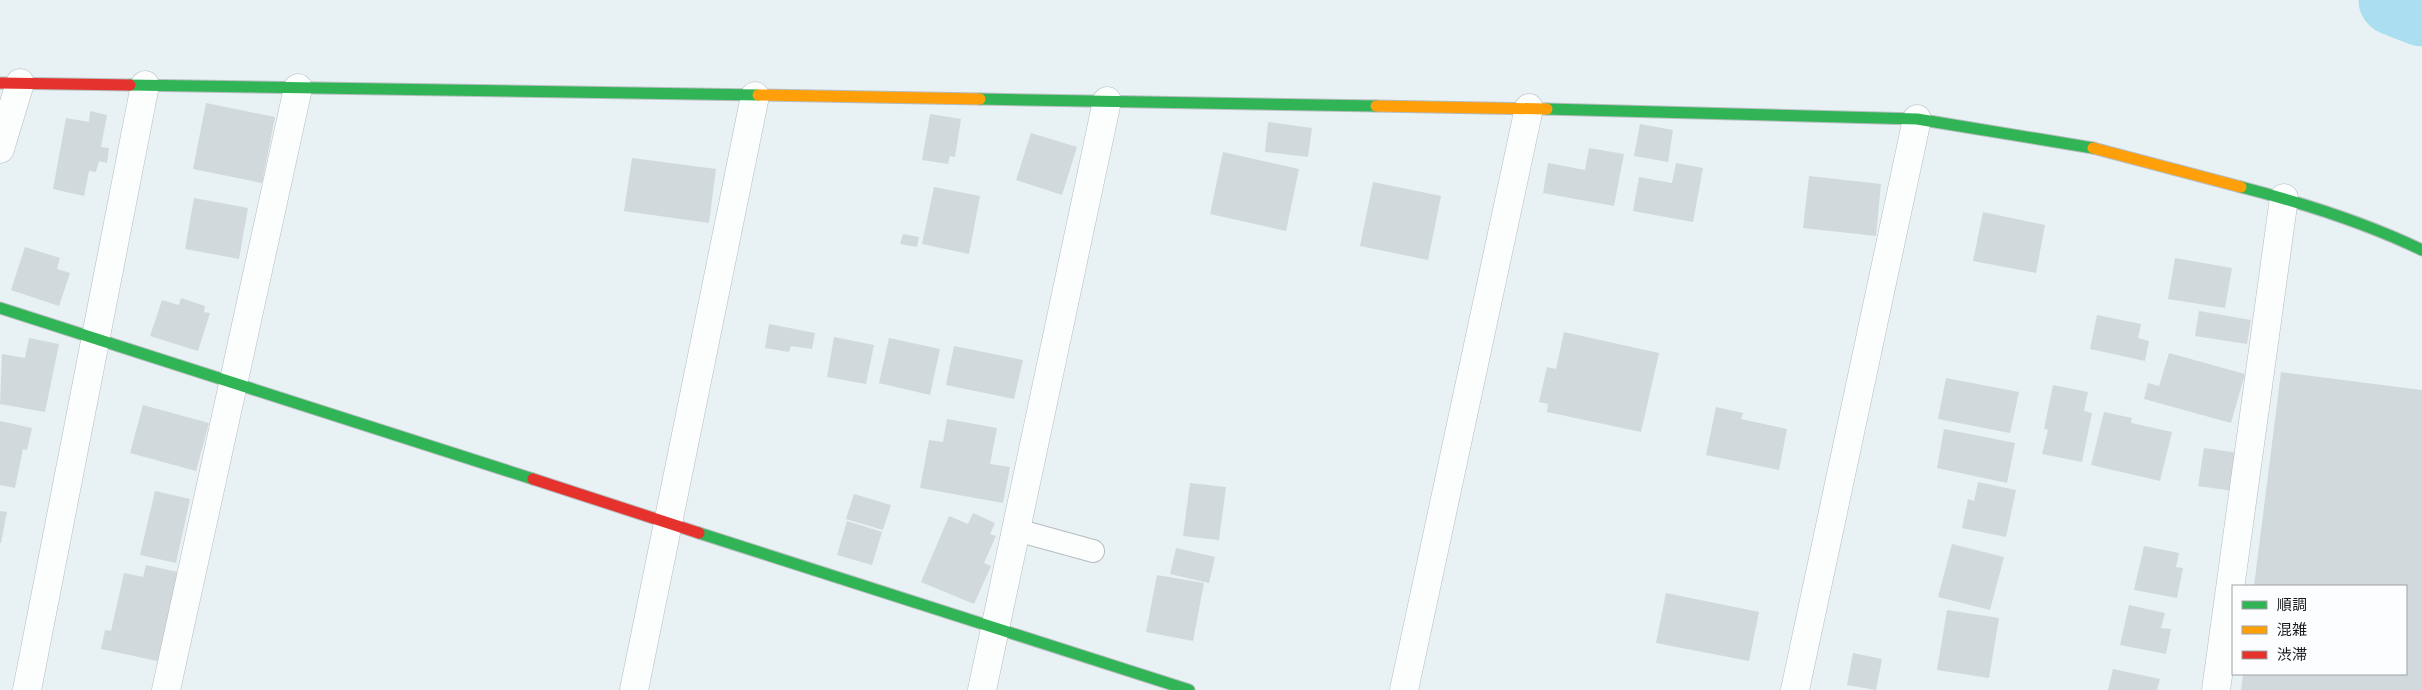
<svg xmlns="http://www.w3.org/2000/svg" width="2422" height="690" font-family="'Roboto Condensed','Noto Sans JP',sans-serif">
<rect width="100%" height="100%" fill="#e8f1f4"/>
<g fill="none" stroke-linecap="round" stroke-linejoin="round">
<path stroke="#abdef0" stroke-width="71" d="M2394,0L2422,11"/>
</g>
<path fill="#d2d9dc" d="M206,103L275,117L262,183L193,169Z
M90,111L107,115L101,147L109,148L107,163L99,161L96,172L89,171L84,196L53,189L66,118L89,122Z
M930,114L961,119L955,157L950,156L948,164L922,160Z
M1268,122L1312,128L1308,157L1265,152Z
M1640,124L1673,130L1668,162L1634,156Z
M1031,133L1077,147L1062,195L1016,180Z
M1589,148L1624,154L1614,206L1543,193L1548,163L1585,170Z
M1223,152L1299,169L1286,231L1210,214Z
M632,158L716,169L709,223L624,211Z
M1676,163L1703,168L1693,222L1633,211L1639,177L1672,183Z
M1809,176L1881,184L1876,236L1803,228Z
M1373,182L1441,196L1428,260L1360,246Z
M934,187L980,196L969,254L922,244Z
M194,198L248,208L239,259L185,249Z
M1983,212L2045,225L2036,273L1973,261Z
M903,234L919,237L917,247L900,244Z
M25,247L60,258L57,269L70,273L59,306L11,290Z
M2175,258L2232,268L2225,308L2168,299Z
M181,298L205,306L204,312L210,313L198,351L150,336L162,300L179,305Z
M2199,311L2251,320L2247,344L2195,336Z
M2097,315L2141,324L2138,338L2149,341L2145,361L2090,349Z
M769,324L815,333L812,349L791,346L789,352L765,348Z
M1564,332L1659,353L1641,432L1547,412L1548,404L1539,402L1547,367L1556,369Z
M834,337L874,345L866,384L827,377Z
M29,338L59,344L45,412L0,404L2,354L25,358Z
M889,338L940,349L930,395L879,383Z
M954,346L1023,360L1014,399L946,385Z
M2169,353L2245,374L2231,423L2144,399L2148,383L2159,386Z
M2281,372L2422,390V690H2241L2243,674H2406V586H2254Z
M1946,378L2019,392L2010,433L1938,419Z
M2053,385L2088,392L2084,411L2092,413L2082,462L2042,454L2048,430L2044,429Z
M143,405L209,423L196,471L130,453Z
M1716,407L1743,413L1741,419L1787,429L1779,470L1706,455Z
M2104,412L2132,418L2131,423L2172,432L2160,481L2091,465Z
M947,419L997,428L990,464L1010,467L1003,503L920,488L929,440L943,442Z
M0,421L32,428L27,450L23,449L15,488L0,485Z
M1944,429L2015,443L2007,483L1937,468Z
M2204,448L2239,453L2233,491L2198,486Z
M1978,482L2016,490L2006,537L1962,528L1968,499L1974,501Z
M1190,483L1226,487L1219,540L1183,536Z
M155,491L190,499L176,563L140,555Z
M854,494L891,505L883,530L846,519Z
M0,511L7,512L1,543H0Z
M973,513L995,523L990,534L996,536L984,563L991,566L974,604L921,582L949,516L968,524Z
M847,521L882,532L872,565L837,555Z
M1952,544L2004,557L1990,610L1938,597Z
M2144,546L2179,553L2176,567L2183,568L2177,598L2134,590Z
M1176,548L1215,557L1209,583L1170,574Z
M146,565L182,573L162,662L101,649L105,630L111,631L124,573L143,577Z
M1157,575L1204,583L1193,641L1146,632Z
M1666,593L1759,612L1749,661L1656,643Z
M2129,605L2165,613L2161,628L2171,629L2166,654L2120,645Z
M1947,610L1999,618L1989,678L1937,670Z
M1853,653L1882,659L1876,690L1847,685Z
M2113,669L2160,679L2157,690H2108Z"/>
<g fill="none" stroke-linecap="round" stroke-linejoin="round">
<defs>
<path id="lane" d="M1017,530L1093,551"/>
<path id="street" d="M0,149L20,83
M27,690L145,85
M166,690L298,88
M634,690L755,96
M982,690L1107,101
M1404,690L1529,108
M1795,690L1917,119
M2216,690L2284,198"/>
<path id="fast" d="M130,85L758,95
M980,99L1376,106
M1547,109L1917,119L2093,148
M2241,187C2303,203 2364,222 2422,250
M0,308L533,479
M699,533L1189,690"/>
<path id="slow" d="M758,95L980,99
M1376,106L1547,109
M2093,148L2241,187"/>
<path id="jam" d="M0,83L130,85
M533,479L699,533"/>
</defs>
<use href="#lane" stroke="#b5bcbf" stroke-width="24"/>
<use href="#street" stroke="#b5bcbf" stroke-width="29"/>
<use href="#fast" stroke="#b5bcbf" stroke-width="13"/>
<use href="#slow" stroke="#b5bcbf" stroke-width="13"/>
<use href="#jam" stroke="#b5bcbf" stroke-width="13"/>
<use href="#lane" stroke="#fcfdfd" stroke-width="22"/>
<use href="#street" stroke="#fcfdfd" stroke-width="28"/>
<use href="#fast" stroke="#30b455" stroke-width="11"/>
<use href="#slow" stroke="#ff9f0a" stroke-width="11"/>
<use href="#jam" stroke="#e5322d" stroke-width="11"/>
</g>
<rect x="2232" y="585" width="175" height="90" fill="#fbfdff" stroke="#9fa2a4"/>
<rect x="2242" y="601" width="25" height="8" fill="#30b455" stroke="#9fa2a4"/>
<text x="2277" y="610" font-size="15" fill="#151a1c">順調</text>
<rect x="2242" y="626" width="25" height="8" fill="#ff9f0a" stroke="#9fa2a4"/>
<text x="2277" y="635" font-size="15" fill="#151a1c">混雑</text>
<rect x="2242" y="651" width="25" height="8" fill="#e5322d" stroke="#9fa2a4"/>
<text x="2277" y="660" font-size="15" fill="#151a1c">渋滞</text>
</svg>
